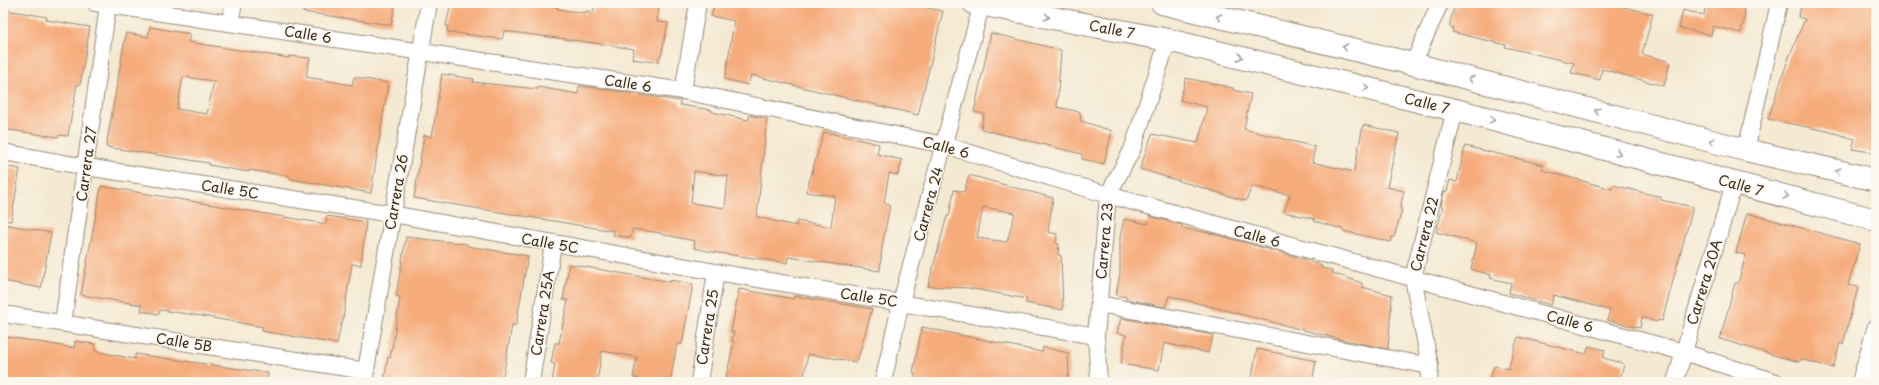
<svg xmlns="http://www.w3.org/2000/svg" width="1879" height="385" font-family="'Playpen Sans',sans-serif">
<rect width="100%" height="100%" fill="#fbf7ec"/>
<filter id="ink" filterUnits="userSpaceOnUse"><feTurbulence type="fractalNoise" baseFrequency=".025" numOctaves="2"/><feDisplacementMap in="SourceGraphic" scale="8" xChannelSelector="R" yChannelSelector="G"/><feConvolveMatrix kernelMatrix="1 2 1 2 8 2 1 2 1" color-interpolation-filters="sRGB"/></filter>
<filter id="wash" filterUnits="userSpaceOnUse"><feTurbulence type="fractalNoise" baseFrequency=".012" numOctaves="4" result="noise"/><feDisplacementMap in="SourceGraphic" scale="16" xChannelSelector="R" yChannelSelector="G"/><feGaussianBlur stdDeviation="0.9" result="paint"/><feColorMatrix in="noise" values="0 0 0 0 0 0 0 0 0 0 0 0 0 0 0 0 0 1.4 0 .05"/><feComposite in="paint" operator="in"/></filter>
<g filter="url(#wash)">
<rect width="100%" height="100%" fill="#f4e9d2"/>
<g id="blocks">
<path fill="#f6ab7a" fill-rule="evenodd" d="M304,3H396L391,25L303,12Z
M451,3H525L558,7L557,9L586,13V11L593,12L596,3H645L659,5L657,22L668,23L661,56H659L658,62L647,61L632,59L634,49L580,41L504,31L502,39L447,32L448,26H446Z
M715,3H903L943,11L918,115L751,75L748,85L725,79L734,21L711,16Z
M1459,3H1607L1653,14L1642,54L1670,62L1664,86L1602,69L1600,80L1585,76L1571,73L1574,63L1505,47L1506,45L1452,32L1453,28L1450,27V22L1454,8L1458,9Z
M1706,3H1727L1744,7L1743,12H1745L1741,33L1713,26L1711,35L1679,28L1683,10L1704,15Z
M1802,3H1876V153L1852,149L1855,139L1827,131L1768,119L1789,57L1805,19L1798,17Z
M6,10L47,17L46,20L90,27L80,85L77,84L68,136L59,135L58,137L3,129V15H6Z
M150,27L190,34L188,42L289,58V56L310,58L306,77L352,85L354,77L388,83L371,193L291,179L289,176L249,170V172L231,169L209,165V163L106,147L126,33L148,37ZM183,77L214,81L207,114L177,109Z
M991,33L1061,50L1057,107L1080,112L1081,121L1112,131L1104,164L1082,159V154L981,129L984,114L974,112Z
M442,74L474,79L473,82L518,87L538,89V87L578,94L579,86L595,88L680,101V105L712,110V112L748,120L750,115L767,119L757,217L796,226L797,221L831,227L835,196L806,192L824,132L879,144L877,154L902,160L898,175L889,173L884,203L890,205L882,247L880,271L788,257L787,263L712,252L694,248L695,241L661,234V233L632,229L631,238L613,235L614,231L414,198L424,135L432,137ZM694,171L728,176L725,208L691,203Z
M1186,78L1233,88V90L1251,94L1244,129L1315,147L1312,162L1354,172L1363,125L1399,133L1387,187L1404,191L1400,209L1402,210L1394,237H1392L1391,242L1343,231V229L1314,221L1315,219L1284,212L1290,195L1252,186L1246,201L1140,169L1152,134L1198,143L1207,107L1180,100Z
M1465,146L1544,165L1542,170L1572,178L1612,189L1613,185L1661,197V200L1693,207L1662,321L1657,320V322L1642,317L1640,328L1607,320L1610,310L1554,295L1551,305L1509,293L1511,283L1490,278L1491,275L1471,269L1477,243L1436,232L1443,207L1441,206L1444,192L1447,191L1450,180L1457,182Z
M3,166L20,169L11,221L3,220Z
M969,175L1053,198L1048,232L1057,234L1056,243L1059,244L1058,255L1061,256L1063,310L1025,303L1027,299L969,288L928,286L947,216H949L954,190L964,192ZM983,207L1015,213L1007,242L977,238Z
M101,186L326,224L327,216L366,222L361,265L352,264L342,324H341L337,344L262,331L263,327L202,316L160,310L159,314L141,311L142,305L81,295Z
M1747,213L1860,244L1848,285L1858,287L1843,344L1840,343L1833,368L1800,359V362L1777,356L1720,339L1735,283H1738L1746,255L1736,253Z
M1150,216L1182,225V228L1214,234L1311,261V262L1322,266L1321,268L1332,270V273L1362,283V287L1392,295L1388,349L1339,339L1169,296L1165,307L1126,299L1127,297L1116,295L1120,273V237L1124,219L1148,224Z
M3,224L51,233L41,288L3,281Z
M406,237L467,244V246L528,256L516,325H512L502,382H384L388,357L390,358L394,337L400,297L396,296Z
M569,264L671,282V280L693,284L682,344H677L670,382H638L639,379L633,377L637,357L602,351L597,382H552L555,364L551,363L555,343H559L568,300H563Z
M739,289L794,299V296L872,309L857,362L808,354L803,382H725L734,342L732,341L734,332H731Z
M1121,318L1213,335L1208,353L1164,343L1159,370L1121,364L1126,335L1117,333Z
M922,327L1042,352L1043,347L1068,353L1069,376H1067L1068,382H913L915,373L913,372Z
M3,336L74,348L75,341L95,344V351L114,355L135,359V354L268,373L267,382H3Z
M1518,337L1586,354L1589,346L1605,350L1603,358L1622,363L1624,365L1619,382H1489L1494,366L1508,369Z
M1257,349L1316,361L1312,382H1251Z"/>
</g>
</g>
<g filter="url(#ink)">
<use href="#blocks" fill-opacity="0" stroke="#988a78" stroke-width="1"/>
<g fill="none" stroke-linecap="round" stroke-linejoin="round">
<defs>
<path id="street" d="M95,3L683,91L944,145L1108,195L1683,352L1776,382
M230,22L234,3
M1413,64L1440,3
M683,91L698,3
M1746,150L1779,3
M3,152L86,167L392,214L716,272L1096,336
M1099,304L1430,366
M3,314L366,371
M63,323L108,5
M364,382L429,3
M531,382L553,244
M699,382L716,272
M883,382L901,302L982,3
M1099,382L1096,336L1108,195L1132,150L1168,40
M1429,382L1430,366L1413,278L1455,110
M1675,382L1734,183
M1860,382L1876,326"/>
<path id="primary" d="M974,3L1168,40L1455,110L1876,220
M1162,3L1413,64L1746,150L1876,180"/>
</defs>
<use href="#street" stroke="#988a78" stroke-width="18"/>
<use href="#primary" stroke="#988a78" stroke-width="24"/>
<use href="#street" stroke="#fff" stroke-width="16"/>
<use href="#primary" stroke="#fff" stroke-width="22"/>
</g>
<defs><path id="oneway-chevron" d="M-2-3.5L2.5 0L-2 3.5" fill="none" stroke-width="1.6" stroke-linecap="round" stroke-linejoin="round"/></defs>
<g stroke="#a79f9a">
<use href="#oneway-chevron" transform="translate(1047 17) rotate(11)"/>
<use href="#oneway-chevron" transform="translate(1219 17) rotate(-167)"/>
<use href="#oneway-chevron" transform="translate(1345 47) rotate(-167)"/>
<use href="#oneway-chevron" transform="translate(1240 57) rotate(14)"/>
<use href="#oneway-chevron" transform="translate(1471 79) rotate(-165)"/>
<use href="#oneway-chevron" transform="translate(1366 88) rotate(14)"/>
<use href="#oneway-chevron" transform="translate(1597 111) rotate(-165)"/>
<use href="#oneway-chevron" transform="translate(1492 120) rotate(15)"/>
<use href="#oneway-chevron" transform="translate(1712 141) rotate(-165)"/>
<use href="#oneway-chevron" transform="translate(1618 153) rotate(15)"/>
<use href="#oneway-chevron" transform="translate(1838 171) rotate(-167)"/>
<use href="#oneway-chevron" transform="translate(1786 196) rotate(14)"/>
</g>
</g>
<g text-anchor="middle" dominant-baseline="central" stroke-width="3" stroke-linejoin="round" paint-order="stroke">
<g font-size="14" fill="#3b2a1e" stroke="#fbf7ec">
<text transform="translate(1112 29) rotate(11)">Calle 7</text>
<text transform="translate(308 34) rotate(9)">Calle 6</text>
<text transform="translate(628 83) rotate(9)">Calle 6</text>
<text transform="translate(1427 103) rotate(14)">Calle 7</text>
<text transform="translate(946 147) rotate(15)">Calle 6</text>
<text transform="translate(86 164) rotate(-82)">Carrera 27</text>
<text transform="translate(1741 185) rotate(15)">Calle 7</text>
<text transform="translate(230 189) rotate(9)">Calle 5C</text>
<text transform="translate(396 192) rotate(-80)">Carrera 26</text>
<text transform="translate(928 204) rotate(-75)">Carrera 24</text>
<text transform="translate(1424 234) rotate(-76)">Carrera 22</text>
<text transform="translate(1257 236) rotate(15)">Calle 6</text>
<text transform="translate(1104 241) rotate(-85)">Carrera 23</text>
<text transform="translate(550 243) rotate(10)">Calle 5C</text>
<text transform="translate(1704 282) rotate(-73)">Carrera 20A</text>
<text transform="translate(869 297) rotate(9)">Calle 5C</text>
<text transform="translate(542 313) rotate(-81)">Carrera 25A</text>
<text transform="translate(1570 321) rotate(15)">Calle 6</text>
<text transform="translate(707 327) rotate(-81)">Carrera 25</text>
<text transform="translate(184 342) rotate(9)">Calle 5B</text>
</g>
</g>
<rect width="1879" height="385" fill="none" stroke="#fbf7ec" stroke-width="16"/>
</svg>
